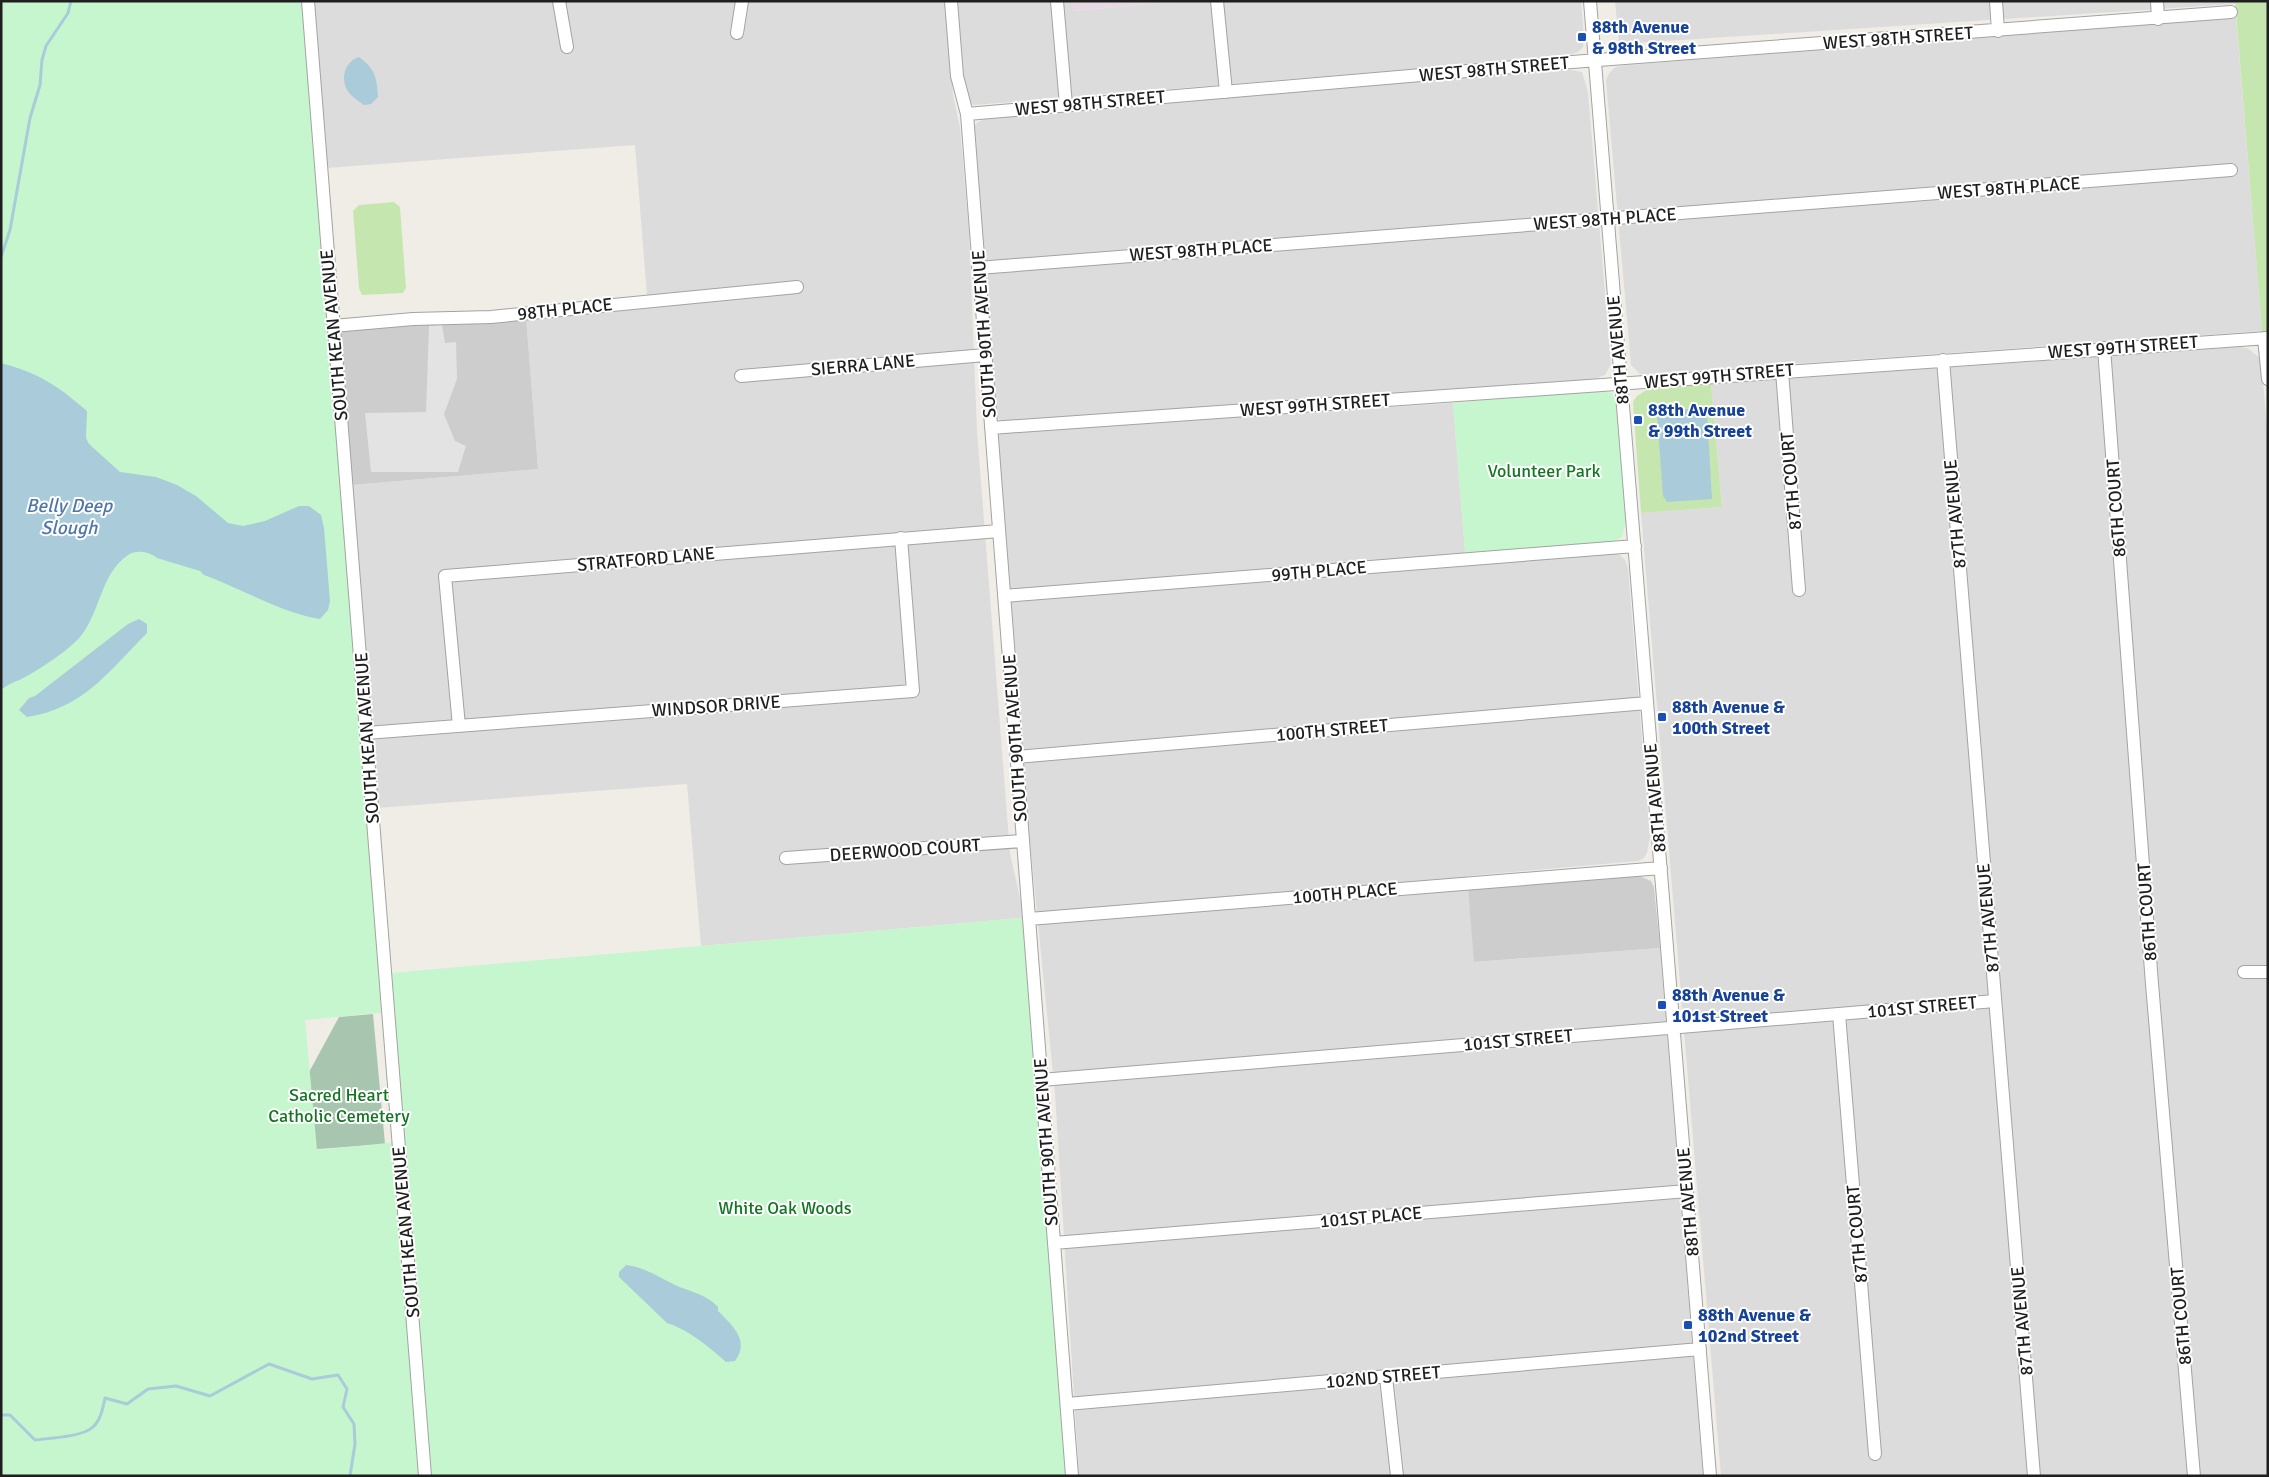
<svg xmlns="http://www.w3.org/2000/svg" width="2269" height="1477" font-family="Signika,sans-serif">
<rect width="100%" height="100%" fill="#efede6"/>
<path fill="#dddcdc" d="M314,1H946L953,95L960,128L969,231L977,431L1010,853L1021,903L1022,918L701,946L687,784L377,808L352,485L538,469L526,317L648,308L635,145L327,168Z
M955,1H1073L1075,11L1181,1H1581L1584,38L1583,47L1578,52L1562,57L974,105L964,99Z
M1615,1H2235V4L1619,44Z
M2236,17L2262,331L1648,374H1640L1631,365L1606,81L1608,75L1615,67L1628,65Z
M1565,69L1582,72L1588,92L1611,364L1605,375L1592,380L1005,422L995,417L974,126L978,122L991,116Z
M2238,347L2247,348L2259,357L2262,367L2268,445V1476H1721L1641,513L1722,507L1711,384Z
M1453,403L1466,565L1611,553L1620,555L1625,560L1628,568L1650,837L1647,853L1644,858L1638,861L1467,876L1475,962L1660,948L1703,1476H1079L1055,1094L1024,782L997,436L1004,433Z"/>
<path fill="#e8d8e4" d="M1073,1H1181L1074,11Z"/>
<path fill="#cdcdcd" d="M526,317L538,469L352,485L339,331Z
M1637,875L1651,881L1654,887L1660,948L1474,962L1468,888Z"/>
<path fill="#c6e6af" d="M2235,1H2268V331H2262Z
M394,202L400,207L406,288L403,293L362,295L359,288L353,211L359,205Z
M1711,384L1722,507L1641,513L1633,402L1637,396L1648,389Z"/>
<path fill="#a8c6af" d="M373,1014L385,1144L265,1153L339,1017Z"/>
<path fill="#c6f6cd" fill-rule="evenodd" d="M1,1H308L390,973L1022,918L1062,1288L1078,1476H1ZM389,1012L398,1142L317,1150L305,1020Z
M1598,390L1612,393L1617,404L1626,521L1622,537L1612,542L1465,553L1453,403Z"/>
<path fill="#e3e3e3" d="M442,325L445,343L456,342L457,379L444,414L455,441L466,446L458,472H371L365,413L426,412L429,326Z"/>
<path fill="#a9cbda" d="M359,57C375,69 377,77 378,97L371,104L364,105C360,102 355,99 351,95C339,83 343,62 359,57Z
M1,363C39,373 58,386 87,411L86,438L89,444L120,472L156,477L177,485L196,496L228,523L243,526L265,521L299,506H309L321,515L324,528L330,601L328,610L320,619C279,612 243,589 204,575L200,571L157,558C151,552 136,549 128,555C100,574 101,612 80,637C69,650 40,669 25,677C16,682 9,683 1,690Z
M1701,408L1705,411L1707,414L1712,499L1667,502L1663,496L1657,415L1659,412L1664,411Z
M139,619L147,624V633C108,672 84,708 27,717L19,710L29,698L35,696L128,624Z
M626,1265C643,1267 657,1276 673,1284C689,1292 705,1293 718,1307V1311C733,1326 750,1341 735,1361L726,1362C708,1346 689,1330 667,1323L619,1277V1272Z"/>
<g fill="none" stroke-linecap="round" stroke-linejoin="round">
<path stroke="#a9cbda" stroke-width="3" d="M1,257L10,230L30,118L40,85L42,60L46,46L68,13L71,1
M1,1415H10L35,1440C50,1438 82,1437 93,1427C101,1420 103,1407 105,1398L127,1404L148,1389L176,1386L210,1396L269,1364L312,1379L338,1375L347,1389L343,1407L354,1424L355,1444L350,1476"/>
<defs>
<path id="minor" d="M308,1L425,1476
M559,1L567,47
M951,1L957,76L967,114L1072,1476
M1057,1L1066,105
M1217,1L1226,92
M1590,1L1710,1476
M1996,1L1998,31
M2157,1L2158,19
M737,33L742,1
M967,114L1572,62L2231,12
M978,268L2231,170
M333,326L413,319L491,317L797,287
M2264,338L2268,379
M2104,348L2152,984L2194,1476
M1943,360L2034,1476
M1782,371L1799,590
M741,376L985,355
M991,428L2268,338
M1004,596L1635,546
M459,726L445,576L999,531
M366,733L913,691L901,538
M1016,757L1647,703
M786,858L1023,841
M1029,919L1661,868
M2244,972H2268
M1839,1014L1875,1454
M1041,1080L1995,1001
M1054,1243L1687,1191
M1386,1377L1397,1476
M1067,1404L1700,1349"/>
</defs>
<use href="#minor" stroke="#a3a3a3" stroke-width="14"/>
<use href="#minor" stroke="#fff" stroke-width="12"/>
</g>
<g fill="#1a4fb4" stroke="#fff" stroke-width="2">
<rect x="1577" y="32" width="10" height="10" rx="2.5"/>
<rect x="1633" y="415" width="10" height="10" rx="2.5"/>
<rect x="1657" y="712" width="10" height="10" rx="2.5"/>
<rect x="1657" y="1000" width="10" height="10" rx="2.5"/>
<rect x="1683" y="1320" width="10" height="10" rx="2.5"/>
</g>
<g text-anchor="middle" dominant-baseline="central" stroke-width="4" stroke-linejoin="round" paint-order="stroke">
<g font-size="18" font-weight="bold" fill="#164399" stroke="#fff" text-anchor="start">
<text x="1592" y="27">88th Avenue<tspan x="1592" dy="21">&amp; 98th Street</tspan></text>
<text x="1648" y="410">88th Avenue<tspan x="1648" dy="21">&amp; 99th Street</tspan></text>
<text x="1672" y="707">88th Avenue &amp;<tspan x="1672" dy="21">100th Street</tspan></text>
<text x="1672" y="995">88th Avenue &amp;<tspan x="1672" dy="21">101st Street</tspan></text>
<text x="1698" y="1315">88th Avenue &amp;<tspan x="1698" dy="21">102nd Street</tspan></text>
</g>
<g font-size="18" fill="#1f1f1f" stroke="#fff">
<text transform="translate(1898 38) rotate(-4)">WEST 98TH STREET</text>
<text transform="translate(1494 69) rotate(-5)">WEST 98TH STREET</text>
<text transform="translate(1090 103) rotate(-5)">WEST 98TH STREET</text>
<text transform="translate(2009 188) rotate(-4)">WEST 98TH PLACE</text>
<text transform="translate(1605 219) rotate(-4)">WEST 98TH PLACE</text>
<text transform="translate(1201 250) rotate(-4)">WEST 98TH PLACE</text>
<text transform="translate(565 309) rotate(-6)">98TH PLACE</text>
<text transform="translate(984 334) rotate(-94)">SOUTH 90TH AVENUE</text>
<text transform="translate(334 335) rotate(-95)">SOUTH KEAN AVENUE</text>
<text transform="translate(2123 347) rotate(-4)">WEST 99TH STREET</text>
<text transform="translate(1618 350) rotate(-95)">88TH AVENUE</text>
<text transform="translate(863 365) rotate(-5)">SIERRA LANE</text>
<text transform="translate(1719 376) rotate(-5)">WEST 99TH STREET</text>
<text transform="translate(1315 405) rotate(-4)">WEST 99TH STREET</text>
<text transform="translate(1791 481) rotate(-95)">87TH COURT</text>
<text transform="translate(2116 508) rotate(-94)">86TH COURT</text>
<text transform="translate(1955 514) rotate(-95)">87TH AVENUE</text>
<text transform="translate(646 559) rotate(-5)">STRATFORD LANE</text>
<text transform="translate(1319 571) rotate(-5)">99TH PLACE</text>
<text transform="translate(716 706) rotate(-4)">WINDSOR DRIVE</text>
<text transform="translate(1332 730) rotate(-5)">100TH STREET</text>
<text transform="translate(367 738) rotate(-94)">SOUTH KEAN AVENUE</text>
<text transform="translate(1015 738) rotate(-94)">SOUTH 90TH AVENUE</text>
<text transform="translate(1655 798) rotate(-95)">88TH AVENUE</text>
<text transform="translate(905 850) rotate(-4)">DEERWOOD COURT</text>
<text transform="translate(1345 893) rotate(-5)">100TH PLACE</text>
<text transform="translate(2147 912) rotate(-94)">86TH COURT</text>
<text transform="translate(1988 918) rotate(-95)">87TH AVENUE</text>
<text transform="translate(1922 1007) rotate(-5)">101ST STREET</text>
<text transform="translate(1518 1040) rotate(-5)">101ST STREET</text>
<text transform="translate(1046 1142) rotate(-94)">SOUTH 90TH AVENUE</text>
<text transform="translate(1688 1202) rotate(-95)">88TH AVENUE</text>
<text transform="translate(1371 1217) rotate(-5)">101ST PLACE</text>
<text transform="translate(406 1232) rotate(-95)">SOUTH KEAN AVENUE</text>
<text transform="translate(1857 1234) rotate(-95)">87TH COURT</text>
<text transform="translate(2181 1316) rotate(-95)">86TH COURT</text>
<text transform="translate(2022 1321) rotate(-95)">87TH AVENUE</text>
<text transform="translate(1383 1377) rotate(-5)">102ND STREET</text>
</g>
<g font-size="18" fill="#137722" stroke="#fff">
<text x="1544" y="471">Volunteer Park</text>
<text x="339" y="1095">Sacred Heart<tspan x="339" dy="21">Catholic Cemetery</tspan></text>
<text x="785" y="1208">White Oak Woods</text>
</g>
<g font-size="19" font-style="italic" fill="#5177a9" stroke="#fff">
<text x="69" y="506">Belly Deep<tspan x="69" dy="22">Slough</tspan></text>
</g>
</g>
<rect width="2269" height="1477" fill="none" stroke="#1f1f1f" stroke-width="5"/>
</svg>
